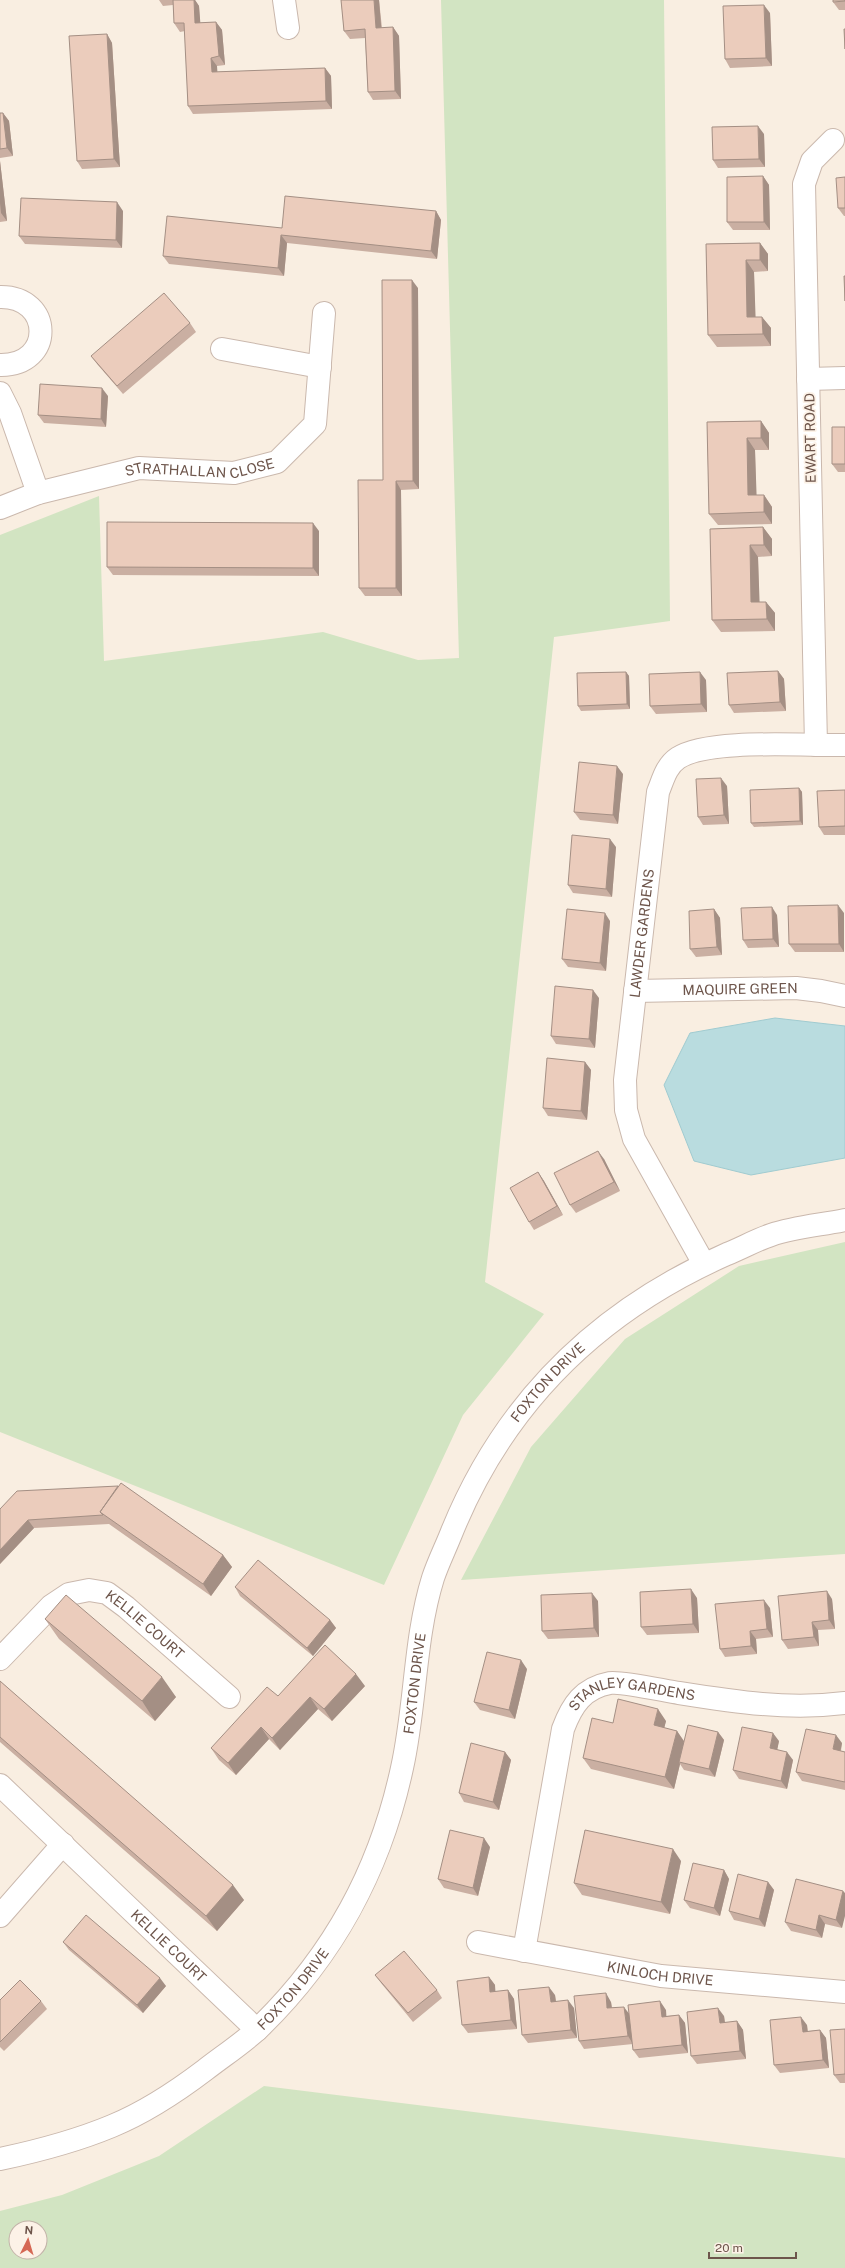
<svg xmlns="http://www.w3.org/2000/svg" width="845" height="2268" font-family="'Public Sans',sans-serif">
<rect width="100%" height="100%" fill="#f9eee1"/>
<path fill="#d2e4c2" fill-rule="evenodd" d="M441,0H664L670,621L554,637L485,1282L544,1314L463,1415L384,1585L0,1432V535L99,496L104,661L323,632L418,660L459,658Z
M845,1242V1554L461,1580L531,1447L625,1339L739,1266Z
M264,2086L845,2158V2268H0V2211L62,2195L159,2156ZM16,2228H40V2252H16Z"/>
<path fill="#b9dcdf" stroke="#a0cbd0" d="M775,1018L845,1026V1158L751,1175L694,1161L664,1085L690,1033Z"/>
<g fill="none" stroke-linecap="round" stroke-linejoin="round">
<defs>
<g id="street">
<path d="M284,0L288,28"/>
<path d="M0,297C53,296 55,366 0,365"/>
<path d="M222,349L320,367"/>
<path d="M808,379L845,378"/>
<path d="M0,393L10,413L38,493"/>
<path id="s1" d="M0,508L38,493L139,468L234,473L277,462L315,424L324,313"/>
<path d="M816,745L804,184L812,161L833,140"/>
<path id="s2" d="M635,991L796,988L821,991L845,996"/>
<path id="s3" d="M704,1264L634,1139L626,1110L625,1080L658,792C663,780 666,766 678,758C709,738 806,746 845,745"/>
<path id="s4" d="M0,1659L51,1606L69,1594L89,1590L107,1593L126,1607L229,1697"/>
<path id="s5" d="M0,1785L257,2030"/>
<path d="M0,1916L63,1844"/>
<path id="s6" d="M478,1942L661,1976L845,1992"/>
<path id="s7" d="M524,1951L563,1729C572,1705 583,1688 610,1683C622,1681 665,1691 679,1693C736,1702 788,1710 845,1703"/>
<path id="s8" d="M0,2159C38,2151 76,2141 112,2126C146,2112 176,2092 205,2070C223,2056 243,2043 259,2028C334,1955 380,1870 402,1768C416,1706 414,1639 433,1578C438,1563 445,1549 451,1534C504,1402 598,1311 727,1254C742,1248 756,1240 771,1235C795,1227 821,1225 845,1220"/>
</g>
</defs>
<use href="#street" stroke="#cab8ad" stroke-width="24"/>
<use href="#street" stroke="#fff" stroke-width="22"/>
</g>
<path fill="#caafa2" d="M159,0H195L199,6L200,23L216,22L222,30L225,65L217,66V72L325,68L331,76L332,109L193,114L188,106L185,31L180,32L174,23L173,5L163,6Z
M341,0H379L382,28L393,27L399,36L401,99L373,100L368,92L365,38L350,39L344,31Z
M845,0V10H839L833,2Z
M770,13L772,66L730,68L725,59Z
M107,34L112,43L120,167L82,169L77,161Z
M0,113H3L9,121L13,156L0,158Z
M764,134L765,167L718,168L713,160Z
M0,161L7,221L0,222Z
M763,176L769,185L770,230H733L727,222Z
M845,177V216H844L838,208Z
M123,211L122,248L25,244L19,236Z
M436,211L441,220L437,259L287,243L284,276L169,264L163,256L282,228Z
M760,243L768,254V271L754,272L755,317H762L771,328V346L717,347L708,335L706,244Z
M418,288L419,489L401,490L402,596H365L359,588L383,480Z
M190,323L196,332L123,394L97,364L91,356Z
M108,396L106,427L44,423L38,415Z
M761,421L769,433V450H755L756,495H764L772,507V524L718,525L709,514L707,422Z
M845,427V472H838L832,464Z
M763,527L772,539V556L758,557L759,602H766L775,613V631L721,632L712,620L710,529Z
M319,531V576L113,575L107,567Z
M778,671L784,679L786,711L734,713L729,705Z
M626,672L629,676L630,709L581,711L578,706Z
M706,680L707,712L656,714L650,706Z
M623,774L618,824L580,820L574,812Z
M727,786L729,824L703,825L698,817Z
M799,788L802,792L803,825L754,827L751,823Z
M845,790V835H824L819,827Z
M616,847L612,897L573,893L568,885Z
M714,909L720,918L722,955L696,957L690,949Z
M844,913V952H795L789,944Z
M777,915L779,947L748,948L743,940Z
M610,921L606,971L568,967L562,959Z
M599,998L595,1048L556,1044L551,1036Z
M585,1062L591,1070L587,1120L548,1116L543,1108Z
M604,1159L620,1191L576,1213L570,1205Z
M538,1172L544,1181L563,1215L534,1230L529,1222Z
M118,1486L223,1555L232,1567L211,1596L109,1524L34,1528L0,1564V1509Z
M235,1587L330,1620L336,1628L313,1656L240,1596Z
M697,1598L699,1633L647,1635L641,1627Z
M832,1599L835,1629L818,1630L819,1646L788,1649L782,1640Z
M598,1601L599,1637L548,1639L542,1631Z
M770,1608L773,1637L756,1639L757,1654L725,1657L720,1649Z
M45,1619L176,1697L155,1721L59,1639Z
M527,1669L515,1719L480,1710L474,1702Z
M0,1681L244,1900L217,1931L0,1742Z
M365,1686L332,1721L318,1709L280,1750L269,1739L236,1775L219,1760L211,1748L278,1696Z
M666,1721L664,1728L677,1731L684,1741L718,1732L724,1740L715,1777L684,1770L680,1764L674,1789L591,1769L583,1758L613,1723Z
M779,1741L777,1749L793,1760L787,1789L739,1779L733,1770Z
M842,1743L841,1751L845,1752V1790L802,1781L796,1772Z
M505,1752L511,1760L499,1810L464,1802L459,1793Z
M490,1847L478,1896L444,1888L438,1879Z
M681,1861L670,1914L582,1895L574,1883Z
M724,1870L729,1879L720,1916L690,1908L684,1900Z
M768,1882L774,1890L765,1927L734,1920L729,1911Z
M843,1891L842,1928L825,1924L822,1938L791,1931L785,1922Z
M63,1942L166,1986L143,2013L69,1950Z
M375,1975L437,1990L442,1998L413,2022L381,1983Z
M489,1977L495,1985V1992L508,1990L514,1999L517,2029L468,2033L462,2025Z
M555,1995L556,2002L574,2008L577,2038L528,2043L522,2035Z
M0,2000L41,2001L47,2009L4,2051L0,2047Z
M611,2002L612,2008L629,2013L666,2010V2016L679,2015L685,2023L688,2053L639,2058L633,2050V2044L584,2049L579,2041Z
M724,2016L725,2023L737,2021L743,2030L746,2059L697,2064L691,2056Z
M807,2025L808,2031L820,2030L826,2038L829,2068L780,2073L774,2065Z
M845,2029V2083H840L834,2075Z"/>
<path fill="#a48f84" d="M194,0H195L199,6L201,31L195,23Z
M374,0H379L382,37L376,28Z
M764,5L770,13L772,66L766,58Z
M216,22L222,30L225,65L219,56Z
M393,27L399,36L401,99L395,91Z
M107,34L112,43L120,167L114,159Z
M211,58L217,66L218,80L212,72Z
M325,68L331,76L332,109L326,101Z
M3,113L9,121L13,156L7,148Z
M758,126L764,134L765,167L759,159Z
M0,161L7,221L1,213L0,203Z
M763,176L769,185L770,230L764,222Z
M117,202L123,211L122,248L116,240Z
M436,211L441,220L437,259L431,251Z
M281,235L287,243L284,276L278,268Z
M760,243L768,254V271L760,260Z
M746,260L754,272L756,329L747,317Z
M412,280L418,288L419,489L413,481Z
M762,317L771,328V346L763,334Z
M102,388L108,396L106,427L101,419Z
M761,421L769,433V450L761,438Z
M747,438L755,450L757,507L748,495Z
M396,481L401,490L402,596L396,588Z
M764,495L772,507V524L764,512Z
M313,523L319,531V576L313,568Z
M763,527L772,539V556L764,545Z
M750,545L758,557L760,614L751,602Z
M766,602L775,613V631L767,619Z
M778,671L784,679L786,711L780,702Z
M626,672L629,676L630,709L627,704Z
M700,672L706,680L707,712L701,704Z
M617,766L623,774L618,824L613,815Z
M721,778L727,786L729,824L724,815Z
M799,788L802,792L803,825L800,821Z
M610,839L616,847L612,897L606,889Z
M838,905L844,913V952L839,944Z
M772,907L777,915L779,947L773,939Z
M714,909L720,918L722,955L717,947Z
M605,913L610,921L606,971L600,963Z
M593,990L599,998L595,1048L589,1039Z
M585,1062L591,1070L587,1120L581,1111Z
M598,1151L604,1159L620,1191L614,1182Z
M538,1172L544,1181L563,1215L557,1206Z
M28,1520L34,1528L0,1564V1550Z
M223,1555L232,1567L211,1596L203,1584Z
M691,1589L697,1598L699,1633L693,1624Z
M827,1591L832,1599L835,1629L829,1620Z
M592,1593L598,1601L599,1637L594,1628Z
M764,1600L770,1608L773,1637L767,1629Z
M330,1620L336,1628L313,1656L307,1648Z
M812,1622L818,1630L819,1646L814,1637Z
M750,1631L756,1639L757,1654L751,1646Z
M521,1660L527,1669L515,1719L509,1710Z
M356,1674L365,1686L332,1721L324,1709Z
M162,1677L176,1697L155,1721L142,1701Z
M310,1697L318,1709L280,1750L272,1738Z
M658,1709L666,1721L662,1737L654,1725Z
M261,1727L269,1739L236,1775L228,1763Z
M677,1731L685,1743L679,1762L680,1764L674,1789L665,1777Z
M718,1732L724,1740L715,1777L709,1769Z
M773,1733L779,1741L776,1756L770,1748Z
M836,1735L842,1743L839,1758L833,1749Z
M505,1752L511,1760L499,1810L493,1802Z
M787,1752L793,1760L787,1789L781,1781Z
M484,1838L490,1847L478,1896L473,1888Z
M673,1849L681,1861L670,1914L661,1902Z
M724,1870L729,1879L720,1916L714,1908Z
M768,1882L774,1890L765,1927L759,1919Z
M233,1885L244,1900L217,1931L206,1916Z
M843,1891L845,1893V1916L842,1928L836,1920Z
M819,1915L825,1924L822,1938L816,1930Z
M489,1977L495,1985L496,2001L490,1992Z
M160,1978L166,1986L143,2013L137,2005Z
M549,1987L555,1995L557,2010L551,2002Z
M508,1990L514,1999L517,2029L511,2020Z
M606,1993L611,2002L613,2017L607,2008Z
M568,2000L574,2008L577,2038L571,2030Z
M660,2001L666,2010L667,2025L662,2017Z
M624,2007L630,2015L633,2044L628,2036Z
M718,2008L724,2016L726,2031L720,2023Z
M679,2015L685,2023L688,2053L682,2045Z
M801,2017L807,2025L808,2040L803,2032Z
M737,2021L743,2030L746,2059L740,2051Z
M820,2030L826,2038L829,2068L823,2060Z"/>
<path fill="#ebccbc" stroke="#a48f84" d="M173,0H194L195,23L216,22L219,56L211,58L212,72L325,68L326,101L188,106L184,23H174Z
M341,0H374L376,28L393,27L395,91L368,92L365,29L344,31Z
M833,0H845V1L833,2Z
M764,5L766,58L725,59L723,6Z
M844,29H845V49Z
M107,34L114,159L77,161L69,36Z
M0,113H3L7,148L0,149Z
M758,126L759,159L713,160L712,127Z
M763,176L764,222H727V177Z
M845,177V208H838L836,178Z
M285,196L436,211L431,251L281,235L278,268L163,256L167,216L282,228Z
M21,198L117,202L116,240L19,236Z
M760,243V260H746L747,317H762L763,334L708,335L706,244Z
M844,276H845V301Z
M382,280H412L413,481H396V588H359L358,480H383Z
M164,293L190,323L117,386L91,356Z
M40,384L102,388L101,419L38,415Z
M761,421V438H747L748,495H764V512L709,514L707,422Z
M832,427H845V464H832Z
M107,522L313,523V568L107,567Z
M763,527L764,545H750L751,602H766L767,619L712,620L710,529Z
M778,671L780,702L729,705L727,673Z
M626,672L627,704L578,706L577,673Z
M700,672L701,704L650,706L649,674Z
M579,762L617,766L613,815L574,812Z
M721,778L724,815L698,817L696,779Z
M799,788L800,821L751,823L750,790Z
M845,790V826L819,827L817,791Z
M572,835L610,839L606,889L568,885Z
M838,905L839,944H789L788,906Z
M772,907L773,939L743,940L741,908Z
M567,909L605,913L600,963L562,959Z
M714,909L717,947L690,949L689,911Z
M555,986L593,990L589,1039L551,1036Z
M547,1058L585,1062L581,1111L543,1108Z
M598,1151L614,1182L570,1205L554,1173Z
M538,1172L557,1206L529,1222L510,1188Z
M121,1483L223,1555L203,1584L100,1512Z
M118,1486L100,1512L103,1515L28,1520L0,1550V1509L17,1491Z
M258,1560L330,1620L307,1648L235,1587Z
M691,1589L693,1624L641,1627L640,1592Z
M827,1591L829,1620L812,1622L814,1637L782,1640L778,1596Z
M592,1593L594,1628L542,1631L541,1595Z
M66,1595L162,1677L142,1701L45,1619Z
M764,1600L767,1629L750,1631L751,1646L720,1649L715,1604Z
M325,1645L356,1674L324,1709L310,1697L272,1738L261,1727L228,1763L211,1748L267,1687L278,1696Z
M487,1652L521,1660L509,1710L474,1702Z
M0,1681L233,1885L206,1916L0,1737Z
M618,1699L658,1709L654,1725L677,1731L665,1777L583,1758L592,1718L613,1723Z
M688,1725L718,1732L709,1769L679,1762Z
M742,1727L773,1733L770,1748L787,1752L781,1781L733,1770Z
M806,1729L836,1735L833,1749L845,1752V1782L796,1772Z
M471,1743L505,1752L493,1802L459,1793Z
M450,1830L484,1838L473,1888L438,1879Z
M585,1830L673,1849L661,1902L574,1883Z
M693,1863L724,1870L714,1908L684,1900Z
M738,1874L768,1882L759,1919L729,1911Z
M796,1879L843,1891L836,1920L819,1915L816,1930L785,1922Z
M86,1915L160,1978L137,2005L63,1942Z
M404,1951L437,1990L408,2013L375,1975Z
M489,1977L490,1992L508,1990L511,2020L462,2025L457,1981Z
M20,1980L41,2001L0,2042V2000Z
M549,1987L551,2002L568,2000L571,2030L522,2035L518,1990Z
M606,1993L607,2008L624,2007L628,2036L579,2041L574,1996Z
M660,2001L662,2017L679,2015L682,2045L633,2050L628,2005Z
M718,2008L720,2023L737,2021L740,2051L691,2056L687,2012Z
M801,2017L803,2032L820,2030L823,2060L774,2065L770,2020Z
M845,2029V2074L834,2075L830,2030Z"/>
<g text-anchor="middle" dominant-baseline="central" stroke-width="3.5" stroke-linejoin="round" paint-order="stroke">
<g font-size="14" fill="#6d554b" stroke="#fcf2e7">
<text transform="translate(810 438) rotate(-91)">EWART ROAD</text>
<text stroke="none"><textPath href="#s1" startOffset="206">STRATHALLAN CLOSE</textPath></text>
<text stroke="none"><textPath href="#s3" startOffset="351">LAWDER GARDENS</textPath></text>
<text stroke="none"><textPath href="#s2" startOffset="105">MAQUIRE GREEN</textPath></text>
<text stroke="none"><textPath href="#s8" startOffset="1017">FOXTON DRIVE</textPath></text>
<text stroke="none"><textPath href="#s4" startOffset="183">KELLIE COURT</textPath></text>
<text stroke="none"><textPath href="#s8" startOffset="681">FOXTON DRIVE</textPath></text>
<text stroke="none"><textPath href="#s7" startOffset="314">STANLEY GARDENS</textPath></text>
<text stroke="none"><textPath href="#s5" startOffset="233">KELLIE COURT</textPath></text>
<text stroke="none"><textPath href="#s6" startOffset="185">KINLOCH DRIVE</textPath></text>
<text stroke="none"><textPath href="#s8" startOffset="346">FOXTON DRIVE</textPath></text>
</g>
</g>
<g transform="translate(28 2240) rotate(5)"><circle r="19" fill="#fcf2e7" stroke="#c3b3a9"/>
<path d="M0-3L7 15L0 10L-7 15Z" fill="#d56854"/>
<text y="-6" font-size="11" font-weight="bold" text-anchor="middle" fill="#6d554b">N</text>
</g>
<path d="M709 2252v6h87v-6" fill="none" stroke="#6d554b" stroke-width="2"/>
<text x="715" y="2252" font-size="12" fill="#6d554b" stroke="#fcf2e7" stroke-width="3" paint-order="stroke">20 m</text>
</svg>
